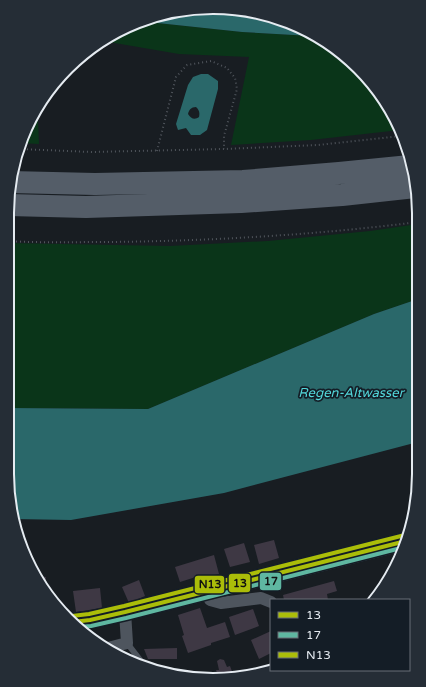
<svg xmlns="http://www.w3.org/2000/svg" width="426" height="687" font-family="'Varela Round',sans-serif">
<rect width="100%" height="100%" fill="#181d22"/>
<path fill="#0a3519" d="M148,22L242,32L311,36L339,50L368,77L398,122L400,130L311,140L231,145L249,57L179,54L103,41L110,34Z
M31,120H38L39,144L20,143L23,134Z
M418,224V299L374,314L148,409L7,408L8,243L170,246L268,241L370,231Z"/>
<path fill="#2a686a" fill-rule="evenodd" d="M186,9L267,14L311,36L242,32L148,22Z
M201,74H208L218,81V89L207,130L200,135H191L186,128L178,130L176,124L188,85L193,77ZM196,107C199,110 200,112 199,117C195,120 191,119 188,114C189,110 191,107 196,107Z
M418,299V442L224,493L71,520L14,519L7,474V408L148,409L374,314Z"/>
<path fill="#3e3844" d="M274,540L279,558L259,564L254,545Z
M244,543L250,562L230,567L224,549Z
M214,555L219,574L199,579V576L180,582L175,567Z
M36,576L46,577L45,592L42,589Z
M139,580L145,596L129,603L122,587Z
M334,581L337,591L327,594L328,600H284L283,595Z
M100,588L102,608L76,612L73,591Z
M200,608L207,628L225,622L230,637L211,643V645L188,653L182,636L184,635L178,615Z
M253,609L259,626L235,635L229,617Z
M271,631V653L259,659L251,640Z
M177,648V659H148L144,649Z
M220,659L224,660L227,667L230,666L234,677L219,679L216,670H219L217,661Z"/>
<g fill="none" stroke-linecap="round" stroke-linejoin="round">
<path stroke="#50555c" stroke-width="2" stroke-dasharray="1 3" stroke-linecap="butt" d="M19,149L91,152L224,149L318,145L401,136
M157,151L176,77L187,65L211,61L227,68L235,78L237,89L224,136V149
M8,241C41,243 73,242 106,242C210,241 315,235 418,222"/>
<path stroke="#4e555e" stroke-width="6" d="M127,643L147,669"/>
<path stroke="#4e555e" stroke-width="12" d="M207,592L210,600L221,603L261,598L271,602
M108,648L127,643L125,612"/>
<path stroke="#505862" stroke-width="18" d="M73,622L90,620L125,612L406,541"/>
<path stroke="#545d68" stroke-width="22" d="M10,182L95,184L243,181L339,173L410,166
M9,205L86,207L241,202L342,195L415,187"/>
<defs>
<path id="bus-1" d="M73,622L90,620L125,612L406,541"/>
<path id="bus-2" d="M78,627L91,626L126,618L405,547"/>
<path id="bus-3" d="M72,616L89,614L124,606L405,535"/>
</defs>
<use href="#bus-1" stroke="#141d26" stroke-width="7"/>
<use href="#bus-2" stroke="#141d26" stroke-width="7"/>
<use href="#bus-3" stroke="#141d26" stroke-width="7"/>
<use href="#bus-1" stroke="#abbd09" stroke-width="4"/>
<use href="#bus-2" stroke="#5fb7a1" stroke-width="4"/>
<use href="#bus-3" stroke="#abbd09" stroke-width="4"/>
</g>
<g text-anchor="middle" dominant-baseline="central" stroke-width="3.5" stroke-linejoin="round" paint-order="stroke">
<g font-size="13" font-style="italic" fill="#53d7da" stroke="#141d26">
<text x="351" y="393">Regen-Altwasser</text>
</g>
</g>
<path d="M0 0H426V687H0ZM213 14H213A199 199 0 0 1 412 213V474A199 199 0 0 1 213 673H213A199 199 0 0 1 14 474V213A199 199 0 0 1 213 14Z" fill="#252d36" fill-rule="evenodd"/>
<path fill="none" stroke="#e5ebf1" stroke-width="2" d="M213 14H213A199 199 0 0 1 412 213V474A199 199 0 0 1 213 673H213A199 199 0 0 1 14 474V213A199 199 0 0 1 213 14Z"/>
<g stroke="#141d26" stroke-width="1.5">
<rect x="259" y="572" width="23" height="19" rx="4" fill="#5fb7a1"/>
<rect x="228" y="573" width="23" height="20" rx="4" fill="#abbd09"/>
<rect x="194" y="575" width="31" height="19" rx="4" fill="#abbd09"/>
</g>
<g font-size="11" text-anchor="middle" font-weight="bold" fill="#111">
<text x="271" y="585">17</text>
<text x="240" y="587">13</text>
<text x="210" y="588">N13</text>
</g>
<rect x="270" y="599" width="140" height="72" fill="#141d26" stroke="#686f77"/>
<rect x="278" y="612" width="20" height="6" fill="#abbd09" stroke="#686f77"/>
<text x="306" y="619" font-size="12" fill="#e5ebf1">13</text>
<rect x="278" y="632" width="20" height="6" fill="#5fb7a1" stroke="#686f77"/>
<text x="306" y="639" font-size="12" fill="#e5ebf1">17</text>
<rect x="278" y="652" width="20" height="6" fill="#abbd09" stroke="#686f77"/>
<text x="306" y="659" font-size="12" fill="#e5ebf1">N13</text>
</svg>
